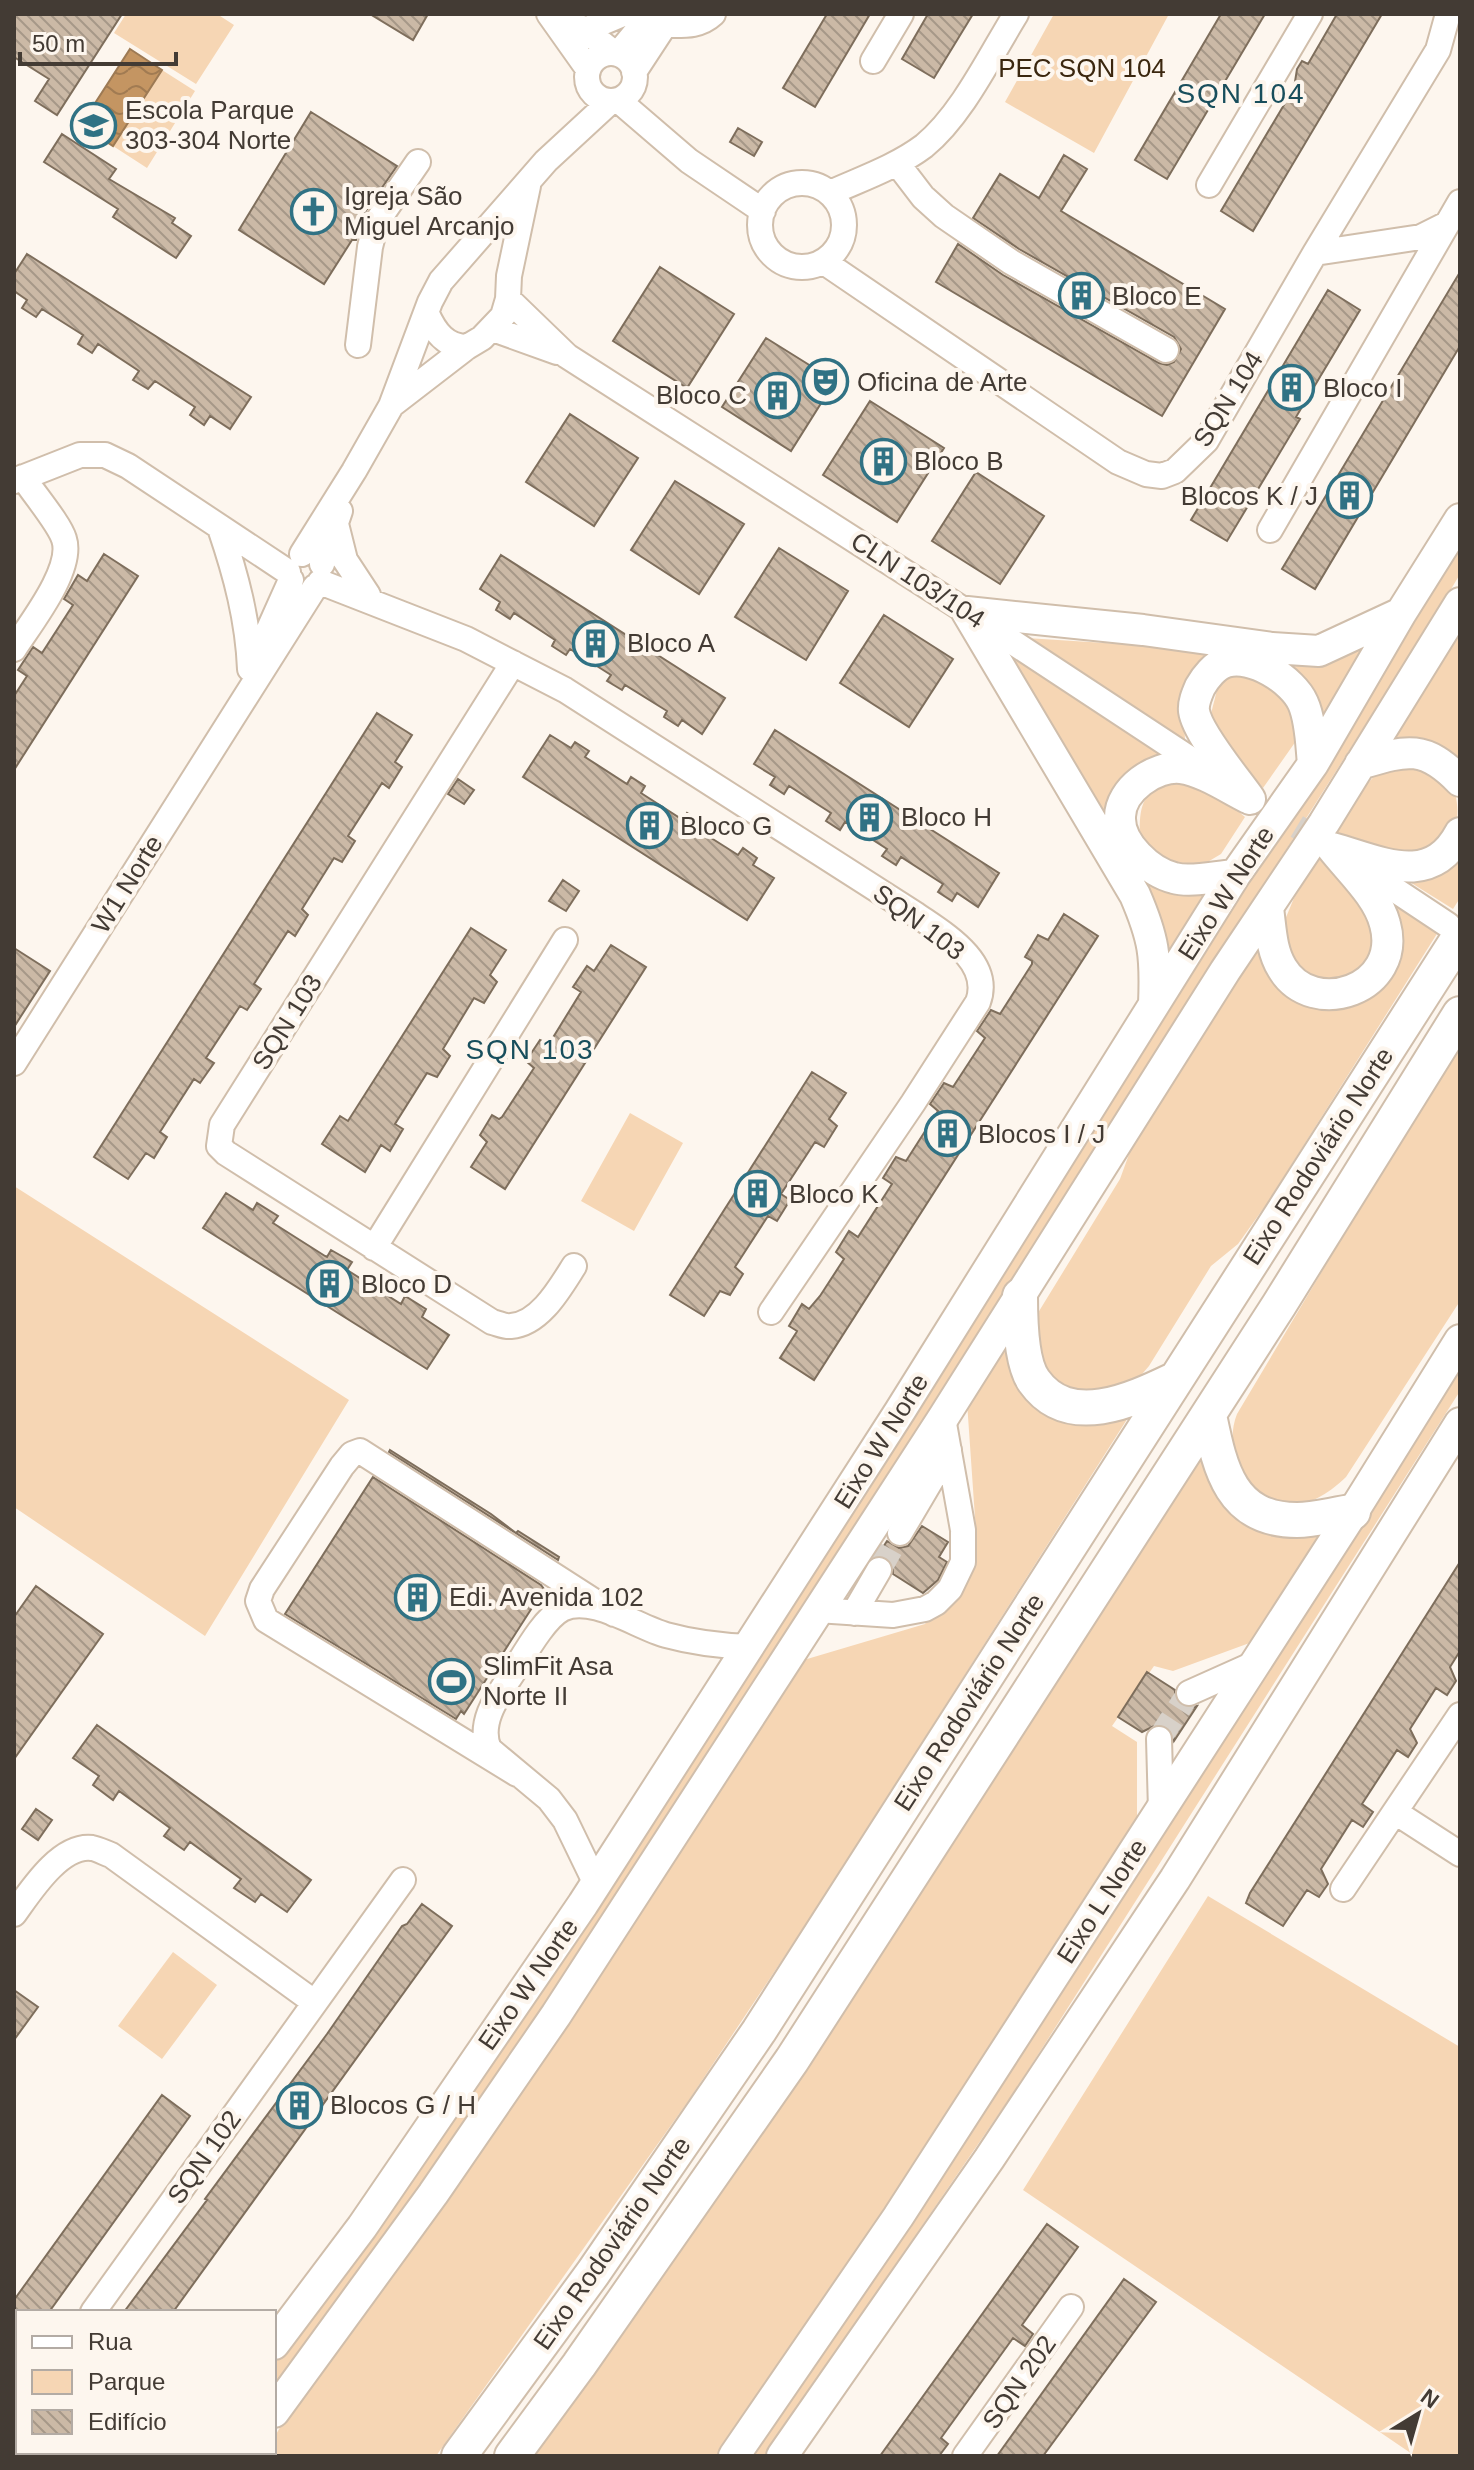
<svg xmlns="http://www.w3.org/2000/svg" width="1474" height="2470" font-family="Arial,sans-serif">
<defs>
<pattern id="water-waves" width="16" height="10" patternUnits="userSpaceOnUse" patternTransform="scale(2)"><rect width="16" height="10" fill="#c49562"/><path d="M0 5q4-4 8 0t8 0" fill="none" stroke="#a17b52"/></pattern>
<pattern id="building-back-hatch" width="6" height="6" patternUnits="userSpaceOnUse" patternTransform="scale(2)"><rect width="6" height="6" fill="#cbb9a6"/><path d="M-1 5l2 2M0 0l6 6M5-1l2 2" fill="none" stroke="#a69888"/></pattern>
</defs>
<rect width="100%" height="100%" fill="#fdf6ee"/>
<path fill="#f6d6b4" d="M126,14H217L234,25L196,84L114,33Z
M1054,14H1169L1094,153L1005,102Z
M162,70L195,91L147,168L113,146Z
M1460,547V574L1444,601L822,1581L590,1938L405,2209L274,2386V2362L300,2326Z
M1460,619V767L1383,749Z
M1377,633L1312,735L1314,723L1238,658L1184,716L1185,740L1026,638L1248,652Z
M1008,653L1183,764L1138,778L1123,843L1220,880L1165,969Z
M1239,670L1272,683L1291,708L1295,724L1296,741L1263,788C1252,777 1217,742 1212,729C1208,720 1213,707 1215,698C1219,682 1224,676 1239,670Z
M1415,760L1455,792C1464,834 1447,840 1414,857L1373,846L1336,833L1368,783L1378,772Z
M1169,776L1220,796L1245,817L1221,854L1194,870H1176L1140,842C1139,808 1140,796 1169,776Z
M1460,846V898L1453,909L1397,874Z
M1322,854L1380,932L1364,969C1333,984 1324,983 1295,966L1282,927L1294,898Z
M1383,894L1440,929L1268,1202L1238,1244L1211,1266L1149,1366L1131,1387L1079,1397L1041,1370L1033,1321L1120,1179L1140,1124L1264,932L1276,971L1364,989Z
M1460,1043V1301L1346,1477C1332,1491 1310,1506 1290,1505C1246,1502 1222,1452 1237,1414L1421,1105Z
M630,1113L683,1143L634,1231L581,1201Z
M14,1186L349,1400L205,1636L14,1507Z
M1008,1330L1018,1378L1131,1413L822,1900L689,2100L436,2456H263L266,2452H274V2438L300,2392L797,1662L925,1624L971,1554L976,1532L967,1402Z
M1460,1364V1391L1020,2083L764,2456H747Z
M1209,1437L1225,1490L1333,1517L1255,1641L1173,1671L1154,1666L1112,1726L1137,1742V1821L943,2128L717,2456H533Z
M1208,1896L1460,2047V2456H1415L1023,2190Z
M173,1952L217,1985L162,2059L118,2026Z"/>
<path fill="url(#water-waves)" stroke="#9d7a54" stroke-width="2" d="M130,49L162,70L113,146L81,125Z"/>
<path fill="url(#building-back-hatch)" stroke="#7e6e5c" stroke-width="2" d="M14,14H122L57,115L35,101L49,79L14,57Z
M370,14H428L413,40Z
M827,14H870L815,107L783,88Z
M928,14H973L934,78L902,59Z
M1221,14H1265L1167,179L1135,160Z
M1337,14H1382L1253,231L1221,211L1294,88L1297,69L1302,61L1308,64Z
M311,112L397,166L363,215L356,240H352L324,284L239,230Z
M738,128L762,142L754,156L730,142Z
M62,134L116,169L109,179L175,218L172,223L191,236L176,258L113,217L118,209L44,162Z
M1064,155L1087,169L1061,211L1225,309L1162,416L936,282L958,244L1003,275L1159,363L1167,365L1174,362L1181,349L1174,337L1019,249L973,218L1000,174L1039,198Z
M27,254L251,397L230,429L210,416L204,425L190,415L195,407L155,381L148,389L133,380L139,371L98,344L92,353L78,344L83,335L42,309L36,317L22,308L27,300L14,291V274Z
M660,267L734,314L687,388L613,341Z
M1460,272V346L1315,589L1282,569Z
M1328,290L1360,310L1296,417L1300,419L1227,541L1191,520Z
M766,338L835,381L791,451L722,407Z
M870,401L944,448L897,522L823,475Z
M570,414L638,458L594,526L526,482Z
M976,472L1044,516L1000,584L932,541Z
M675,481L744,524L699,594L631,550Z
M779,548L848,591L806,660L735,617Z
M104,554L138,576L14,770V696L27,676L18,670L33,647L42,653L73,605L64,599L78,575L87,581Z
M501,555L725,698L702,734L682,720L678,726L664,717L667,711L625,685L622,690L607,681L611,675L570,649L566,655L552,646L555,640L514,613L510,619L496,610L500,602L480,589Z
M884,615L953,659L909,727L840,683Z
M377,713L412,735L395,762L402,767L389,788L382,783L348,836L355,841L342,862L334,858L302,909L308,915L295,936L288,931L254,984L261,989L247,1010L240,1006L206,1058L214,1063L200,1083L194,1079L160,1132L167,1137L154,1158L146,1153L128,1179L94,1157Z
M775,730L999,873L978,907L957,893L952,901L938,892L943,884L901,857L896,865L882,856L887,849L845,822L840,830L826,821L831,813L789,786L784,794L770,785L775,777L754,764Z
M550,735L571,748L575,742L589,751L585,757L627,784L631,777L645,786L641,793L683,820L687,813L701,822L697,829L738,855L743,848L757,858L753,865L774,878L747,920L523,777Z
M458,779L474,790L464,804L448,794Z
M563,880L579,891L566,911L549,901Z
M1064,914L1098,936L814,1380L780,1358L796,1333L797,1331L789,1326L802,1304L809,1309L820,1296L844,1259L836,1252L849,1231L858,1237L892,1184L883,1178L896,1157L906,1161L938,1111L930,1104L944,1083L953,1087L985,1038L977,1031L991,1010L1000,1014L1032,964V961L1025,957L1038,935L1048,940Z
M471,928L506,950L490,975L497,982L484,1003L474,998L443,1049L450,1056L437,1077L427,1073L395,1124L403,1129L390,1151L381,1145L365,1172L322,1144L340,1116L348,1121Z
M611,945L646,967L505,1189L471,1167L487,1142L480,1135L492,1115L499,1119L502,1117L534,1068L526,1061L540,1040L549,1044L581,992L573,987L587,966L594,971Z
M14,948L50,971L14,1027Z
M812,1072L846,1093L829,1119L837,1126L824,1147L815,1142L781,1194L790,1200L777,1221L768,1216L735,1267L743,1274L730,1295L720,1291L704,1316L670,1295Z
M226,1193L253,1210L257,1203L278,1216L273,1223L325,1256L327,1257L331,1250L352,1262L347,1270L401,1304L405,1296L426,1309L422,1317L449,1335L427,1369L203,1228Z
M390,1450L491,1514L516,1533L518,1531L559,1557L558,1560L389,1452Z
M373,1477L541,1585L544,1589L464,1714L461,1711L456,1719L285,1614Z
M922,1526L948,1542L939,1557L947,1562L938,1580L923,1593L893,1574L892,1563L887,1558L878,1555L887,1541L899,1548L908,1546Z
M1460,1562V1651L1450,1667L1456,1681L1447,1695L1436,1688L1410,1729L1417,1743L1408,1757L1397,1750L1362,1804L1373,1812L1363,1827L1352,1820L1321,1869L1328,1884L1319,1897L1307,1890L1283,1926L1246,1903L1250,1893Z
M36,1586L103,1634L14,1759V1617Z
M1147,1672L1175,1690V1698L1181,1706L1188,1708L1197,1706L1174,1741L1172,1732L1165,1726L1158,1724L1142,1732L1118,1717Z
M97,1725L311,1880L287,1912L261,1894L255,1902L234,1888L241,1879L190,1842L184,1850L164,1836L170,1828L119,1791L113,1800L93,1785L99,1776L73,1758Z
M36,1809L52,1820L38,1840L22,1829Z
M422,1904L452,1926L173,2312H124L207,2200L205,2199L327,2034L402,1926L407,1924Z
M14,1990L38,2007L14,2040Z
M162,2095L190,2116L49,2312H14V2300Z
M1047,2224L1078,2247L1022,2325L1033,2334L1025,2346L1013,2338L941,2438L948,2444L939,2456H880Z
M1124,2279L1156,2302L1043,2456H997Z"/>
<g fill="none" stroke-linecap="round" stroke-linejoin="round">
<path stroke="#d8d1c9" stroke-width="24" stroke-dasharray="24 12" stroke-linecap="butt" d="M1266,808L1321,841
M879,1570L900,1533
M1159,1739L1189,1693"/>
<defs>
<path id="minor" d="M549,14L588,69
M554,14L585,30L614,53
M664,25C683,25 699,27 713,14
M585,30L623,14
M587 77a24 24 0 1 1 48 0a24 24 0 1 1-48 0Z
M618,54L651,14
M873,61L901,14
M634,72L672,14
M618,100L689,161L763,211
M897,163L923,197L944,216L1011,262L1166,350
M760 225a42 42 0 1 1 84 0a42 42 0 1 1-84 0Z
M1209,185L1310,14
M830,193C861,179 896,167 924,146C962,115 990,56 1016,14
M1315,253L1421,237L1445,225
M824,262L1118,462L1146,474L1162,476L1175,471L1206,441L1315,253L1438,50L1448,14
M508,299L567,356L967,612L1207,770
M427,314C435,332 446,347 467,347
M493,329L557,352
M358,345L370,247L376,223L418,162
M393,404L467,347L482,338L503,316L508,299L509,276L528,186
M14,481L80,455H105L128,466L288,572
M336,524L345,560L368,595
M220,528C236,575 248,620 250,669
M1270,530L1460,202
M302,554L354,471L391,406L430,302L441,281L546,161L611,101
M322,564L340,511
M320,582L466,639L565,690L915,914C942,933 993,961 978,1002L913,1103L771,1312
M14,649C30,624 74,569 64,539C59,523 33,493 23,477
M256,658L291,580
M513,663L222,1125L219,1146L226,1153L492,1322C497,1323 505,1327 511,1326C540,1324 560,1288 574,1266
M1350,860L1448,925
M14,1063L315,587
M374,1248L565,940
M900,1533L949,1450
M817,1610L893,1615L925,1609L936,1603L950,1589L963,1562V1530L943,1418
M854,1613L879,1570
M1189,1693L1256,1663
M1159,1739L1161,1810
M517,1774L266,1620L258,1601L262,1589L342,1466L352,1454L360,1451L614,1614
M1395,1812L1460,1854
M596,1884L565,1820L549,1799L489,1749C478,1724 496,1698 510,1677C522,1659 543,1619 562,1609C591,1594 637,1627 666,1635C695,1643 721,1646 751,1647
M1343,1889L1460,1715
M14,1914C30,1892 60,1844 92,1848C98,1849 105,1853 111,1855L314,2002
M93,2312L403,1880
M965,2456L1071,2307"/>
<path id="major" d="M967,612L1143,630L1272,648L1319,651L1401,613
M967,612L1135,895C1154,939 1156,956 1154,1004
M1360,764C1407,750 1424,744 1460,781
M1250,799C1236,779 1197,733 1194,711C1193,703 1197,694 1200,687C1205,678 1215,665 1226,662C1252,654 1293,680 1303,703C1311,721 1311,745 1313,764
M1332,848C1380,861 1430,889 1460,833
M1235,875C1217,876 1191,883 1174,878C1150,872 1119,844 1120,817C1120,790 1155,765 1181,768C1203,771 1228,788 1248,798
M1268,908C1271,929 1271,950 1282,968C1313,1020 1403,989 1385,924C1378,896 1350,871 1332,848
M274,2344L362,2227L583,1904L900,1411L1235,875L1313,764L1401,613L1460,519
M274,2412L433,2194L556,2015L943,1418L1225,971L1324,823L1460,603
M186,2456L189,2452
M241,2456L244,2452
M734,2456L898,2217L1353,1512L1460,1340
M782,2456L989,2159L1175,1879L1460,1423"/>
<path id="highway" d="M1020,1296C1020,1318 1021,1363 1034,1381C1069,1430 1132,1400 1174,1380
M1209,1415C1220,1468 1230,1520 1297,1520C1315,1520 1335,1514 1353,1512
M459,2456L593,2273L759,2031L1460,936
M512,2456L579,2365L792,2060L1279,1305L1460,1014"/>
</defs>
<use href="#minor" stroke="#d0beab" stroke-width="28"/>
<use href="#major" stroke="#d0beab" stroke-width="34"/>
<use href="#highway" stroke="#d0beab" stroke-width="38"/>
<use href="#minor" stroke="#fff" stroke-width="24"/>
<use href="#major" stroke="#fff" stroke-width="30"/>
<use href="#highway" stroke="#fff" stroke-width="34"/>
</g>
<defs>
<symbol id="school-ring" viewBox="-11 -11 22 22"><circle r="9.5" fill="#fdf6ee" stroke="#307284" stroke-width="1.5"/><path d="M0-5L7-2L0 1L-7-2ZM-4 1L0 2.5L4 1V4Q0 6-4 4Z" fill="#307284"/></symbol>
<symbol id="church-ring" viewBox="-11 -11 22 22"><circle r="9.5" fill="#fdf6ee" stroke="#307284" stroke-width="1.5"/><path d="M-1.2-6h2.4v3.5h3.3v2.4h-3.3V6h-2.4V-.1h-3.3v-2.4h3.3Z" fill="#307284"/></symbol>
<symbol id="building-ring" viewBox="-11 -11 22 22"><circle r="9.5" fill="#fdf6ee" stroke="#307284" stroke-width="1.5"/><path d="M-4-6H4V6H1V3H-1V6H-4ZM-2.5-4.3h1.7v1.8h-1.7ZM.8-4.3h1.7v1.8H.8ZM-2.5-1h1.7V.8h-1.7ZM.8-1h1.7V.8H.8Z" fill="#307284"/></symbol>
<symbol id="theatre-ring" viewBox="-11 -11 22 22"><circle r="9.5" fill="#fdf6ee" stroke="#307284" stroke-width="1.5"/><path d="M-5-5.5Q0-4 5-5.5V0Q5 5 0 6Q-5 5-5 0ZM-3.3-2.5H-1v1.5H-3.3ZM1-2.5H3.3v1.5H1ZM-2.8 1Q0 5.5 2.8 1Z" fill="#307284"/></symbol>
<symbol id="stadium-ring" viewBox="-11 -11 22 22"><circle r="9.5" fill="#fdf6ee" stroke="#307284" stroke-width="1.5"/><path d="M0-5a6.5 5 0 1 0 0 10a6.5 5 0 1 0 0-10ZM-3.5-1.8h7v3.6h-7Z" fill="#307284"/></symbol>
</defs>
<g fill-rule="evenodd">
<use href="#school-ring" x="68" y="100" width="51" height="51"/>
<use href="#church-ring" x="288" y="186" width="51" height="51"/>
<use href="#building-ring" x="1056" y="270" width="51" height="51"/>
<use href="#theatre-ring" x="800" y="356" width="51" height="51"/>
<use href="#building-ring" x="1266" y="362" width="51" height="51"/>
<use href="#building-ring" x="752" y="370" width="51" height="51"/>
<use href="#building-ring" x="858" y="436" width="51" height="51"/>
<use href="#building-ring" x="1324" y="470" width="51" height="51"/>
<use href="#building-ring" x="570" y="618" width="51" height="51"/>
<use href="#building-ring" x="844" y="792" width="51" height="51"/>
<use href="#building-ring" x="624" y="800" width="51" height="51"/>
<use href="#building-ring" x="922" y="1108" width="51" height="51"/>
<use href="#building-ring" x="732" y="1168" width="51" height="51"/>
<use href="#building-ring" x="304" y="1258" width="51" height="51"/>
<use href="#building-ring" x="392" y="1572" width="51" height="51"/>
<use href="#stadium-ring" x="426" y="1656" width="51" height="51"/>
<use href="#building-ring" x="274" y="2080" width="51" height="51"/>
</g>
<g text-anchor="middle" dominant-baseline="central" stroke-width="8" stroke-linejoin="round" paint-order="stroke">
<g font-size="26" fill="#3b270f" stroke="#fdf6ee">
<text x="1082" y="68">PEC SQN 104</text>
</g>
<g font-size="26" fill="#433b34" stroke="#fdf6ee" text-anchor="start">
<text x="125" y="110">Escola Parque<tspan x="125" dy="30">303-304 Norte</tspan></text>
<text x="344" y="196">Igreja São<tspan x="344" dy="30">Miguel Arcanjo</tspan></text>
<text x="1112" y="296">Bloco E</text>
<text x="857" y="382">Oficina de Arte</text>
<text x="1323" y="388">Bloco I</text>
<text x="747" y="395" text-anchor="end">Bloco C</text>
<text x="914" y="461">Bloco B</text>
<text x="1318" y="496" text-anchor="end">Blocos K / J</text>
<text x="627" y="643">Bloco A</text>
<text x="901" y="817">Bloco H</text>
<text x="680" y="826">Bloco G</text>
<text x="978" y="1134">Blocos I / J</text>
<text x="789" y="1194">Bloco K</text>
<text x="361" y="1284">Bloco D</text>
<text x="449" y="1597">Edi. Avenida 102</text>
<text x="483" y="1666">SlimFit Asa<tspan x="483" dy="30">Norte II</tspan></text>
<text x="330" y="2105">Blocos G / H</text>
</g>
<g font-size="26" fill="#433b34" stroke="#fdf6ee">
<text transform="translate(1228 399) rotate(-58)">SQN 104</text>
<text transform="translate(918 580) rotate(33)">CLN 103/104</text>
<text transform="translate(127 884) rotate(-58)">W1 Norte</text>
<text transform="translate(1226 893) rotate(-57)">Eixo W Norte</text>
<text transform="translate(919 922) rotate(37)">SQN 103</text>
<text transform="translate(287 1022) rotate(-58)">SQN 103</text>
<text transform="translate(1318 1156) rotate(-57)">Eixo Rodoviário Norte</text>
<text transform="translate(881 1441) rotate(-58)">Eixo W Norte</text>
<text transform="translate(969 1702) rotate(-57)">Eixo Rodoviário Norte</text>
<text transform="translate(1102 1901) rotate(-57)">Eixo L Norte</text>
<text transform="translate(528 1984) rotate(-55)">Eixo W Norte</text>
<text transform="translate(204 2157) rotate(-55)">SQN 102</text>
<text transform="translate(612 2243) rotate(-55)">Eixo Rodoviário Norte</text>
<text transform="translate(1019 2382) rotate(-55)">SQN 202</text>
</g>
<g font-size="28" letter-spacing="2" fill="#184e5c" stroke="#fdf6ee">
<text x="1241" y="93">SQN 104</text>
<text x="530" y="1049">SQN 103</text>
</g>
</g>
<rect width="1474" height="2470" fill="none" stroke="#433b34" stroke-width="32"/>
<rect x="16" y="2310" width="260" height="144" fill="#fdf6ee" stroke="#b3aba4" stroke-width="2"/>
<rect x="32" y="2336" width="40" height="12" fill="#ffffff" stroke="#b3aba4" stroke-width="2"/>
<text x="88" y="2350" font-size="24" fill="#433b34">Rua</text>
<rect x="32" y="2370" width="40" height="24" fill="#f6d6b4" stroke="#b3aba4" stroke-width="2"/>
<text x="88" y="2390" font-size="24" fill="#433b34">Parque</text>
<rect x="32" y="2410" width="40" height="24" fill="url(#building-back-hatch)" stroke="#b3aba4" stroke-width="2"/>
<text x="88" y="2430" font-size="24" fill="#433b34">Edifício</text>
<g transform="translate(1418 2414) rotate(37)" stroke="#fdf6ee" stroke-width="6" paint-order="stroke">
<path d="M0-6L14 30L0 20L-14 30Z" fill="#433b34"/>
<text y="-12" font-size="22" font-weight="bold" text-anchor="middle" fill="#433b34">N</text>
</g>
<path d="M20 52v12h156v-12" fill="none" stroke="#433b34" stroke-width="4"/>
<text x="32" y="52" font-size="24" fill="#433b34" stroke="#fdf6ee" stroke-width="6" paint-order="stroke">50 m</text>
</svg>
